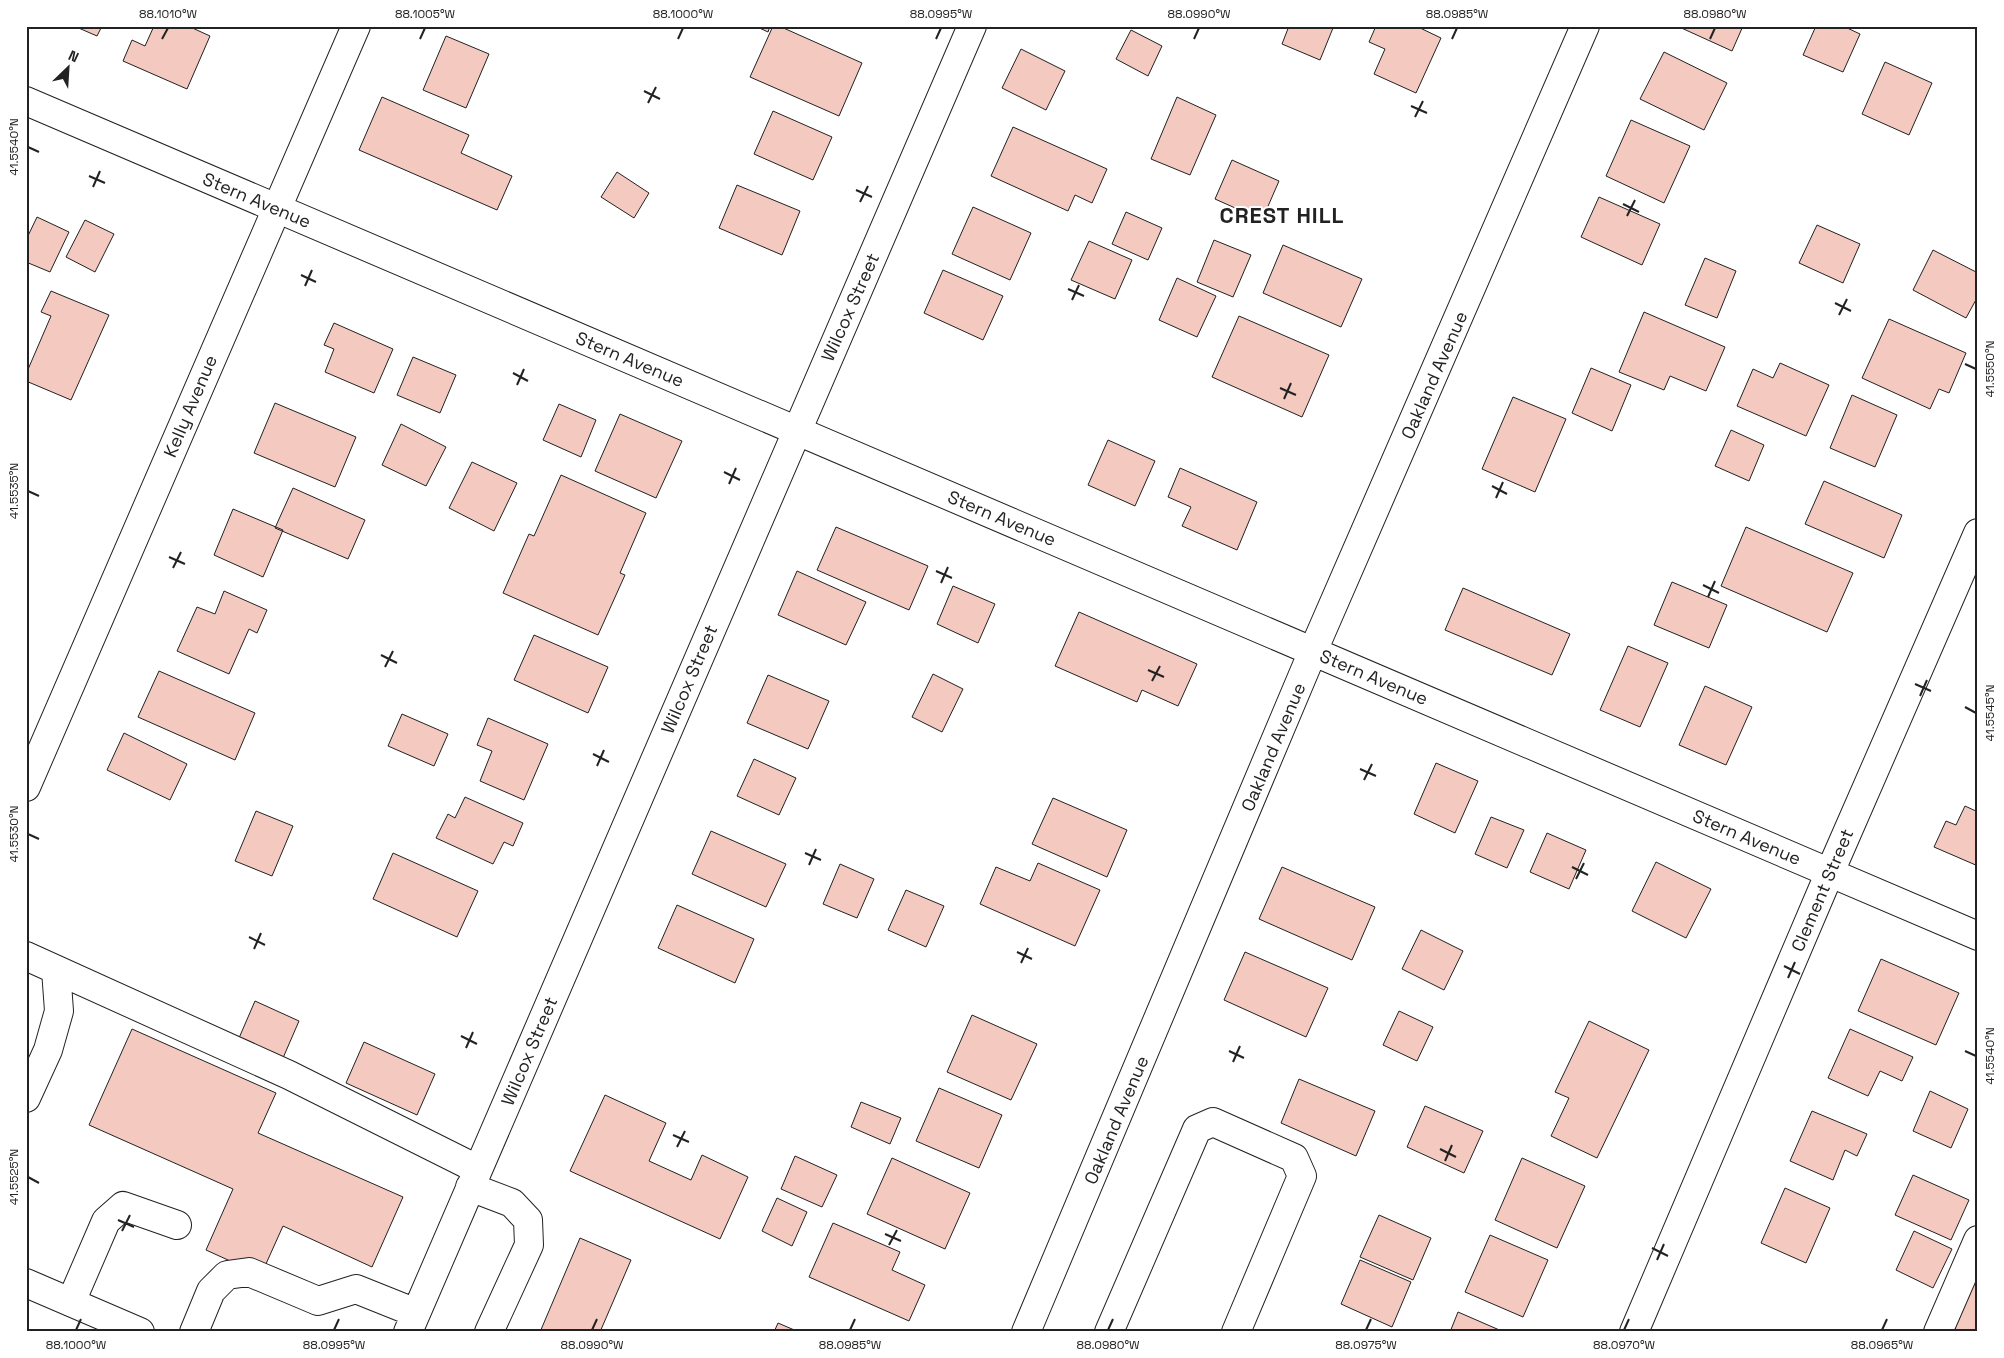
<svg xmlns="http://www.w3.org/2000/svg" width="2004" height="1358" font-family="'Space Grotesk',sans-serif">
<rect width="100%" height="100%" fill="#fff"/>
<path fill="#f3c9c0" stroke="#222" d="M74,26H102L97,36Z
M154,26H188L210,36L187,89L123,61L132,40L145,46Z
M755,26H770L768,32Z
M773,26H779L862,63L839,116L750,77Z
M1289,26H1329L1333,28L1320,60L1282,44Z
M1376,26H1416L1441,38L1416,93L1374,74L1385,49L1369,42Z
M1677,26H1743L1732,51Z
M1816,26H1843L1860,34L1843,72L1803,55Z
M1131,30L1162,46L1148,76L1116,59Z
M446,36L489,54L466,108L423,90Z
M1021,49L1065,71L1046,110L1002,88Z
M1664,52L1727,83L1704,130L1640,99Z
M1885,62L1932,83L1909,135L1862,114Z
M382,97L469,135L461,153L512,176L497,210L359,150Z
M1177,97L1216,115L1190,175L1151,159Z
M773,111L832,137L813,180L754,154Z
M1631,120L1690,146L1664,203L1606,176Z
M1013,127L1107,169L1092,203L1075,195L1068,211L991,176Z
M1232,160L1279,181L1262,220L1215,199Z
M617,172L649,193L634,218L601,197Z
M737,185L800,211L782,255L719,228Z
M1599,197L1660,224L1642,265L1581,237Z
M973,207L1031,233L1010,280L952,254Z
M1126,212L1162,228L1148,260L1112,244Z
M37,217L69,232L50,272L26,262V240Z
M85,220L114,234L95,272L66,257Z
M1817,225L1860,244L1843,283L1799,263Z
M1214,240L1251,255L1233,297L1197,282Z
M1089,241L1132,260L1115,299L1071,280Z
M1283,245L1362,279L1341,327L1263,293Z
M1933,250L1978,273V296L1966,318L1913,290Z
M1705,258L1736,271L1717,318L1685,305Z
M943,270L1003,296L983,340L924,313Z
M1177,278L1216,296L1197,337L1159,320Z
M51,291L109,315L71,400L26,381V374L51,316L41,312Z
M1644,312L1725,347L1706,391L1670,376L1664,390L1619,372Z
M1239,316L1329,355L1302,417L1212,377Z
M1889,319L1966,353L1949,393L1939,389L1930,409L1862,378Z
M334,323L393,349L374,393L325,372L334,349L324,345Z
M413,357L456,375L440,413L397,395Z
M1780,363L1829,385L1806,436L1737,406L1753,369L1773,378Z
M1591,368L1631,385L1612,431L1572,413Z
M1852,395L1897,415L1875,467L1830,448Z
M1513,397L1566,419L1535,492L1482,469Z
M275,403L356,437L335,487L254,453Z
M559,404L596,420L581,457L543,440Z
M620,414L682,441L656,498L595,471Z
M401,424L446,447L426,486L382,465Z
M1731,430L1764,445L1749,481L1715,466Z
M1108,440L1155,461L1135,506L1088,485Z
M472,462L517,483L494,531L449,508Z
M1180,468L1257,502L1237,550L1182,526L1191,507L1168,497Z
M561,475L646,513L620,573L625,575L598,635L503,593L529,534L534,536Z
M1824,481L1902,515L1884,558L1805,524Z
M293,488L365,520L348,559L275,528Z
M233,509L283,530L263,577L214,555Z
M836,527L928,566L909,610L817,570Z
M1746,527L1853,573L1827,632L1721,586Z
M797,571L866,602L846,645L778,615Z
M1672,582L1727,605L1709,648L1654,625Z
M953,586L995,604L978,643L937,624Z
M1463,588L1570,634L1552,675L1445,630Z
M224,591L267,610L257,633L249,629L229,674L177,651L197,607L215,614Z
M1079,612L1197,664L1178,706L1142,690L1137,702L1055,666Z
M534,635L608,667L588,713L514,680Z
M1628,646L1668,663L1640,727L1600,710Z
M159,671L255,713L235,760L138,717Z
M933,674L963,689L942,732L912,717Z
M768,675L829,701L808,749L747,723Z
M1705,686L1752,707L1726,765L1679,745Z
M402,714L448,734L434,766L388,746Z
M488,718L548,744L524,800L480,781L492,751L477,745Z
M124,733L187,764L170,800L107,770Z
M754,759L796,778L779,815L737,796Z
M1436,763L1478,781L1455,833L1414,814Z
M465,797L523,823L513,846L504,842L493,864L436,838L448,814L455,818Z
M1053,798L1127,830L1107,877L1032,844Z
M1965,806L1978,812V866L1934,847L1946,821L1956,825Z
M256,811L293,826L272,876L235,861Z
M1491,817L1524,830L1507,868L1475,854Z
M711,831L786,864L766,907L692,874Z
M1547,833L1586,850L1569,889L1530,872Z
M393,853L478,891L457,937L373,899Z
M1656,862L1711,889L1686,938L1632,911Z
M1038,863L1100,890L1075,946L980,904L996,867L1030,881Z
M840,864L874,879L857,918L823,904Z
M1282,867L1375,907L1352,960L1259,919Z
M906,890L944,906L926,947L888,930Z
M677,905L754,939L735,983L658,948Z
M1421,930L1463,951L1444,990L1402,969Z
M1245,952L1328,988L1306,1037L1224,1000Z
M1881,959L1959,993L1936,1045L1858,1011Z
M255,1001L299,1021L283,1058L239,1038Z
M1399,1011L1433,1027L1417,1061L1383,1045Z
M972,1015L1037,1044L1011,1100L947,1072Z
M1589,1021L1649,1050L1597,1158L1551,1136L1569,1098L1555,1092Z
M132,1029L276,1093L258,1133L403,1197L372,1267L283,1226L261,1275L206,1250L233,1189L89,1125Z
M1850,1029L1913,1057L1902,1081L1880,1071L1868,1096L1828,1078Z
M364,1042L435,1074L417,1115L346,1083Z
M1299,1079L1375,1111L1356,1156L1281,1123Z
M939,1088L1002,1115L979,1168L916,1141Z
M1930,1091L1968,1109L1951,1148L1913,1131Z
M605,1095L666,1123L649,1161L691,1180L702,1155L748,1177L720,1239L570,1171Z
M861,1102L901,1118L890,1144L851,1127Z
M1425,1106L1483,1131L1464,1173L1407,1147Z
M1812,1111L1867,1134L1857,1156L1845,1150L1833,1180L1790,1161Z
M795,1156L837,1175L822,1207L781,1189Z
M892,1158L970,1193L945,1249L867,1214Z
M1522,1158L1585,1186L1557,1248L1495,1220Z
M1913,1175L1969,1200L1951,1240L1895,1215Z
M1785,1188L1830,1208L1806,1263L1761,1243Z
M777,1198L807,1212L792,1246L762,1231Z
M1379,1215L1431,1238L1413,1280L1360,1257Z
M833,1223L900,1252L892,1270L925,1285L909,1321L809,1277Z
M1914,1231L1952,1249L1933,1288L1896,1270Z
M1490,1235L1548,1260L1523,1317L1465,1292Z
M580,1238L631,1260L600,1332H540Z
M1360,1260L1411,1282L1392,1327L1341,1304Z
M1978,1262V1332H1962L1949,1326Z
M1458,1312L1504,1332H1450Z
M778,1323L799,1332H774Z"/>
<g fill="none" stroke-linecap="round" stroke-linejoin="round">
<defs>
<path id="minor" d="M26,101L1978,936
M26,787L356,26
M26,956L289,1075L477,1169
M26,1098L48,1050L59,1011L56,970
M470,1187L512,1203L528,1220L529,1245L489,1332
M71,1302L106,1221L123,1206L177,1225
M194,1332L211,1291L227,1275L249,1272L318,1301L356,1289L416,1313
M408,1332L972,26
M1026,1332L1313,651L1585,26
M1109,1332L1197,1129L1213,1122L1294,1158L1302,1176L1236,1332
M1634,1332L1830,872L1978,533
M1938,1332L1978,1240"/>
<path id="major" d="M26,1283L140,1332"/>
</defs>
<use href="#minor" stroke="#222" stroke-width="30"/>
<use href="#major" stroke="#222" stroke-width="30"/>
<use href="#minor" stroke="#fff" stroke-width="28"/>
<use href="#major" stroke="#fff" stroke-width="28"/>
</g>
<path fill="none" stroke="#222" stroke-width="2" d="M162,39L168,28M420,39L425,28M678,39L683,28M936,39L941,28M1194,39L1199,28M1452,39L1457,28M1710,39L1715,28M644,91L660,99M648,103L656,87M1411,106L1427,113M1415,117L1423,101M28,147L39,152M89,176L105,183M93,187L100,171M856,190L872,197M860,202L868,186M1623,204L1639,212M1627,216L1635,200M301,275L316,282M305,286L312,270M1068,289L1084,296M1072,300L1079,285M1835,303L1851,311M1839,315L1847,299M1965,364L1976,369M513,373L528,381M517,385L524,369M1280,388L1296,395M1284,399L1291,383M724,472L740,480M729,484L736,468M1492,486L1507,494M28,491L39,496M1496,498L1503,482M169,557L185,564M173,568L181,552M936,571L952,578M941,583L948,567M1703,585L1719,593M1708,597L1715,581M381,655L397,663M385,667L393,651M1148,670L1164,677M1152,681L1160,666M1915,684L1931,691M1920,696L1927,680M1965,707L1976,713M593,754L609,762M597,766L604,750M1360,769L1376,776M1364,780L1372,764M28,834L39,839M805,853L821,860M809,865L816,849M1572,867L1588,875M1576,879L1584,863M249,937L265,945M254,949L261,933M1017,952L1032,959M1021,963L1028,948M1784,966L1800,974M1788,978L1795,962M461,1036L477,1044M466,1048L473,1032M1229,1051L1244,1058M1965,1051L1976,1056M1233,1062L1240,1046M673,1135L689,1142M677,1147L685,1131M1440,1149L1456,1157M1445,1161L1452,1145M28,1177L39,1183M118,1220L134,1227M122,1231L130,1215M885,1234L901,1241M889,1245L897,1230M1652,1248L1668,1256M1657,1260L1664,1244M76,1330L81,1319M334,1330L339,1319M592,1330L597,1319M850,1330L855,1319M1108,1330L1113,1319M1366,1330L1371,1319M1624,1330L1629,1319M1882,1330L1887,1319"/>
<g text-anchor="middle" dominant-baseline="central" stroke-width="4" stroke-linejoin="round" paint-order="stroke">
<g font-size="18" fill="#222" stroke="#fff">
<text transform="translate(257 200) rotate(23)">Stern Avenue</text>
<text transform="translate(850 307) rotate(-66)">Wilcox Street</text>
<text transform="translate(630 359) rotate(23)">Stern Avenue</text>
<text transform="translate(1434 375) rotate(-66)">Oakland Avenue</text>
<text transform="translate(190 406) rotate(-67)">Kelly Avenue</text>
<text transform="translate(1002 518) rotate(23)">Stern Avenue</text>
<text transform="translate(1374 677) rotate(23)">Stern Avenue</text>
<text transform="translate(689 679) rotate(-67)">Wilcox Street</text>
<text transform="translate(1273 747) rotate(-67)">Oakland Avenue</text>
<text transform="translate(1747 837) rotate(23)">Stern Avenue</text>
<text transform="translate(1822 890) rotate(-67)">Clement Street</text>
<text transform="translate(529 1051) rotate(-67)">Wilcox Street</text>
<text transform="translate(1116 1120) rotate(-67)">Oakland Avenue</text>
</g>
<g font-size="22" font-weight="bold" letter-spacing="1" fill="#222" stroke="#fff">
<text x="1282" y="215">CREST HILL</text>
</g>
</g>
<rect width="2004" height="1358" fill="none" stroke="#ffffff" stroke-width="55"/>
<g transform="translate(68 68) rotate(25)" stroke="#ffffff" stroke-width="4" paint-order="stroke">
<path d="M0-4L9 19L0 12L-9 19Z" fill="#222222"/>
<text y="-8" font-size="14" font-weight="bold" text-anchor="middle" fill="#222222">N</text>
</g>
<rect x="28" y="28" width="1948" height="1302" fill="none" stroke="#222" stroke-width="2"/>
<g font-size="12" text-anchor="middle" fill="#222">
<text x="168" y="18">88.1010°W</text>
<text x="425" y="18">88.1005°W</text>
<text x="683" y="18">88.1000°W</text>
<text x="941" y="18">88.0995°W</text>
<text x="1199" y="18">88.0990°W</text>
<text x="1457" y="18">88.0985°W</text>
<text x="1715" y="18">88.0980°W</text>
<text transform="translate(14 147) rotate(-90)" y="4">41.5540°N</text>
<text transform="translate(1990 369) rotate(-90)" y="4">41.5550°N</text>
<text transform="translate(14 491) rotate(-90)" y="4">41.5535°N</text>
<text transform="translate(1990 713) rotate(-90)" y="4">41.5545°N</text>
<text transform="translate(14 834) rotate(-90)" y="4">41.5530°N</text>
<text transform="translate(1990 1056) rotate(-90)" y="4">41.5540°N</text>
<text transform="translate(14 1177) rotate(-90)" y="4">41.5525°N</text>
<text x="76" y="1349">88.1000°W</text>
<text x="334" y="1349">88.0995°W</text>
<text x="592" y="1349">88.0990°W</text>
<text x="850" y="1349">88.0985°W</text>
<text x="1108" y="1349">88.0980°W</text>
<text x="1366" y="1349">88.0975°W</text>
<text x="1624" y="1349">88.0970°W</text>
<text x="1882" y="1349">88.0965°W</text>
</g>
</svg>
